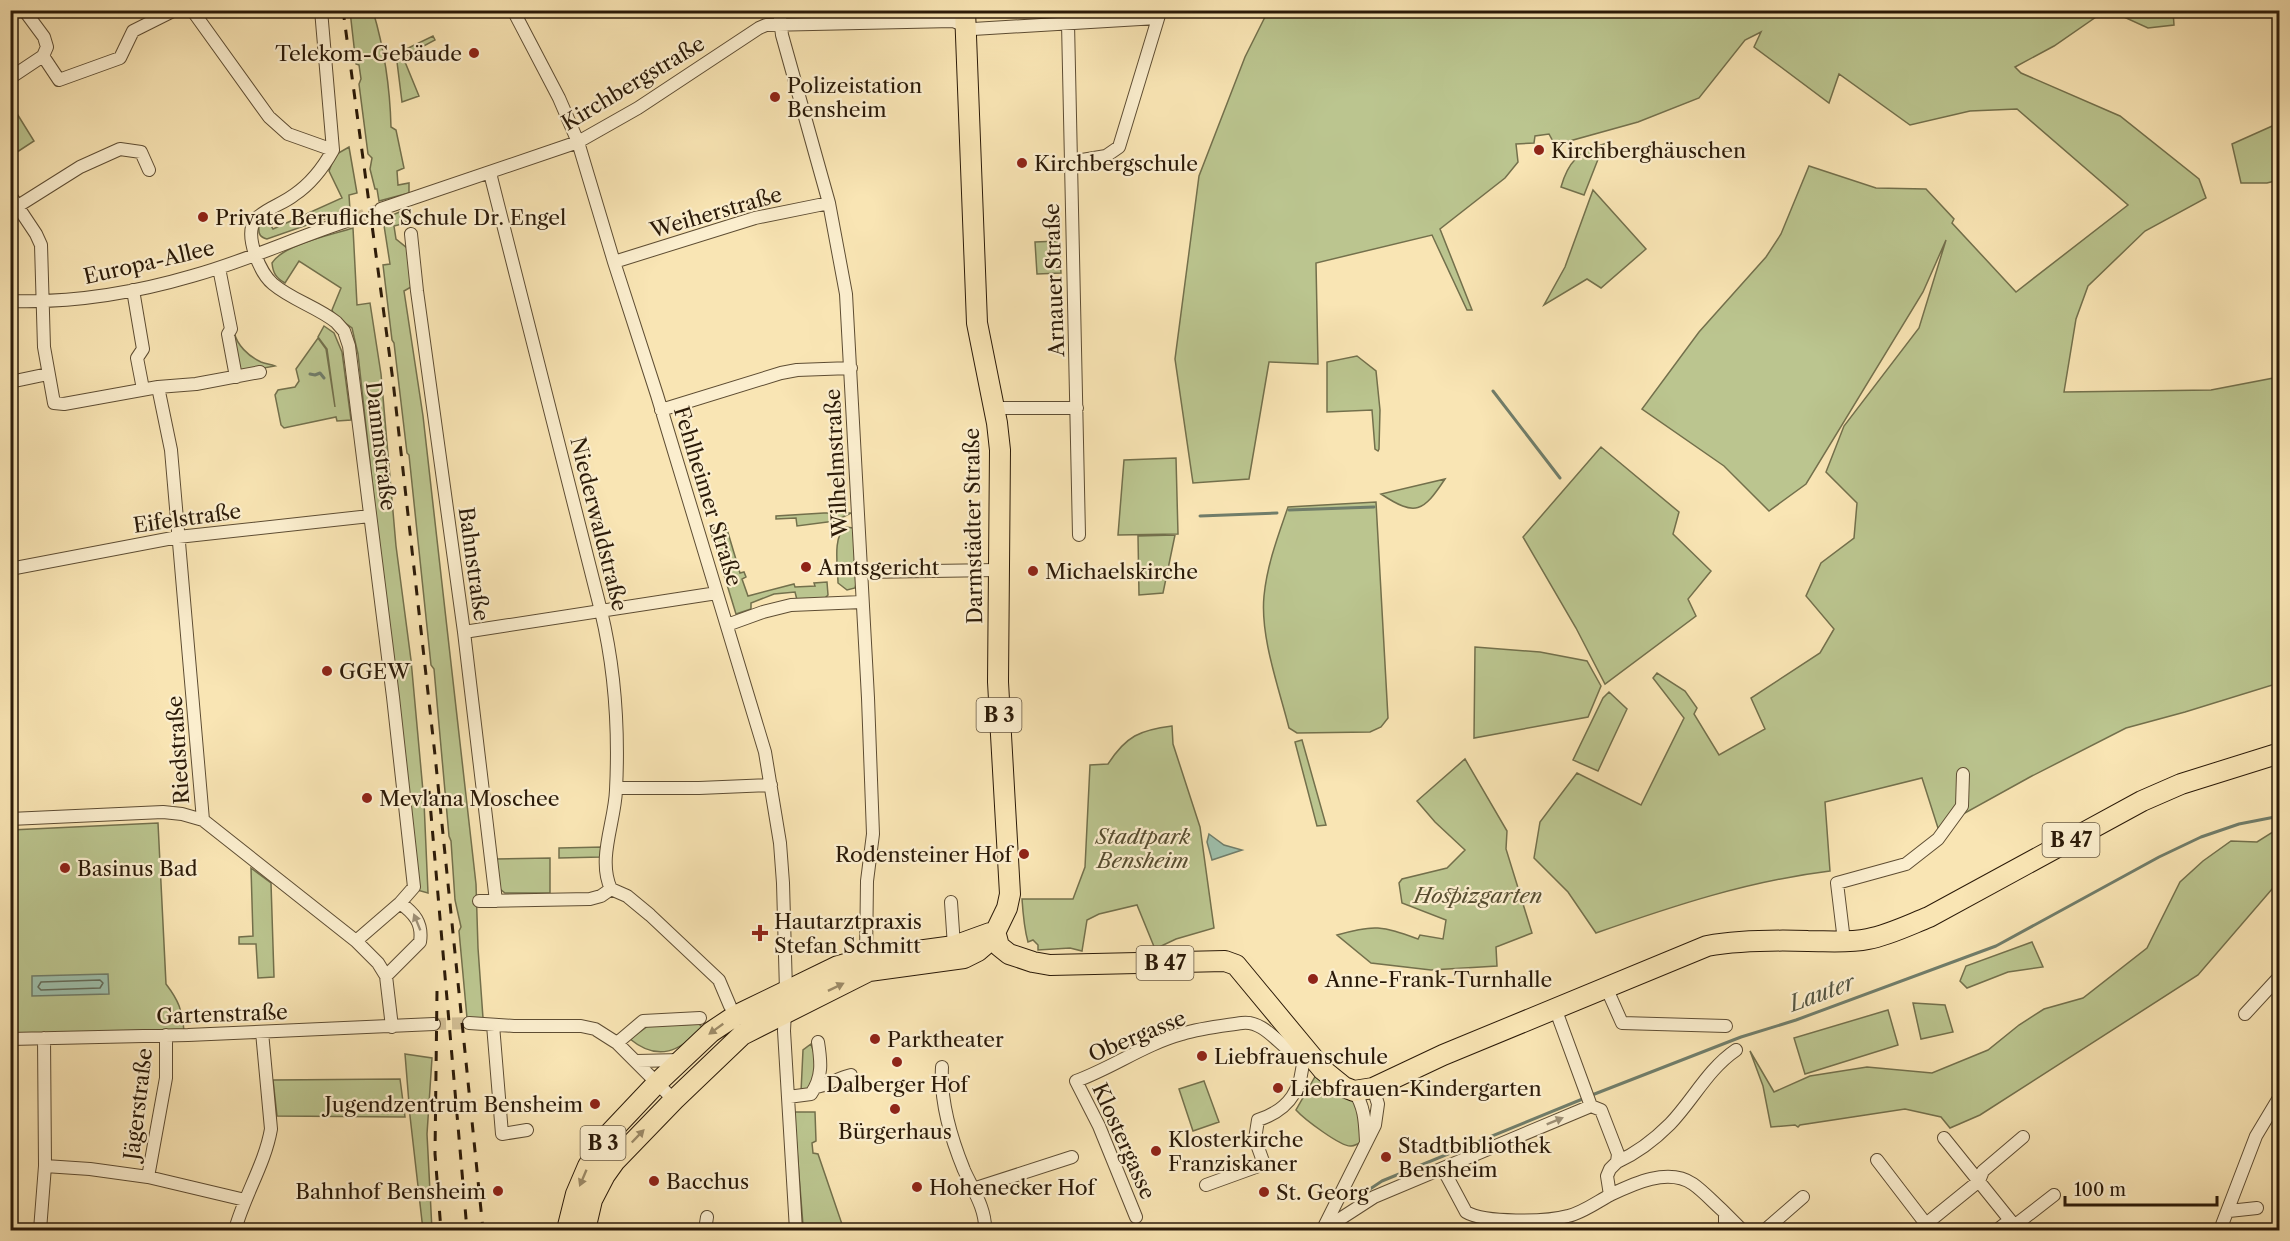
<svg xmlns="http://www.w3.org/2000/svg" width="2290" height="1241" font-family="'Libre Caslon Text',serif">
<rect width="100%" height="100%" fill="#f9e5b4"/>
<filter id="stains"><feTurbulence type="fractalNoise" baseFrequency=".00333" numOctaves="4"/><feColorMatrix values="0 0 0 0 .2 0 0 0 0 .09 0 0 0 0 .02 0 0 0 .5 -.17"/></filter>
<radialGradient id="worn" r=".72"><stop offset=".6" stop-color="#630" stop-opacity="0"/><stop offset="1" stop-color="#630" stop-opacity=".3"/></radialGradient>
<path fill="#bbc58f" stroke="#73704c" stroke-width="1.5" d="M350,11H373C384,48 390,87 391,127L396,130L404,168L397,171L398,185L409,183V193L379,201L377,189H375L370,169L372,158L368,154L359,84L361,79L359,65L356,64Z
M1268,11H2173L2174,25L2148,28L2124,17L2099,15L2054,46L2015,67L2021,73L2120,116L2199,179L2206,198L2145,231L2088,286L2076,319L2064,392L2211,390L2279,377V683L2185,712L2126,728L2030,777L1938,828L1922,778L1825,802L1830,871C1748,881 1673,906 1596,933L1568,892L1534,858L1540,822L1577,773L1641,805L1684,718L1653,678L1657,673L1685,691L1697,708L1694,714L1719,755L1765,729L1751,698L1820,653L1834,629L1806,596L1821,563L1854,538L1857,503L1826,472L1844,426L1919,328L1946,240L1923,292L1806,484L1769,511L1724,466L1642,409L1699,332L1766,257L1781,234L1809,166L1876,188L1926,189L1954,219L1952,223L2016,292L2128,205L2017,109L1970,111L1910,125L1839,74L1829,103L1754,47L1761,32L1745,40L1699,98L1638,122L1555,145L1549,134L1535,136L1534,143L1516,144L1518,162L1505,178L1440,229L1472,310H1467L1432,235L1316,263L1318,364L1269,362L1249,479L1193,483L1175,359L1199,176L1245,57Z
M433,36L435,40L403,57L419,96L402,102L396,54Z
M16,112L34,141L11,156V116Z
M2279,123V180L2267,183H2241L2232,144Z
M1604,144L1584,195L1561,187C1568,162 1579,151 1604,144Z
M349,147L357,193L349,195L350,210L267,239C260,237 258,234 259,226L267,219L273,229L342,198L329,171L335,155Z
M1593,190L1646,249L1601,288L1587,279L1544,305L1565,267Z
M409,208L406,223L394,226L396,239L407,248L411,287L404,291L423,416L476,884L478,948L483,1018H467L459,931L461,927L455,900L451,841L449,836L434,669L431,665L409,455L407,453L394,343L392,340L383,265L390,264L383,219Z
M353,228L357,305L370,303L381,374L396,546L411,660L424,802L428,893L417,890L358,354L352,328L334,315L332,310L341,288L299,261L285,283C276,278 273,273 272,263C284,244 332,235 353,228Z
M1059,241L1061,273L1037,274L1035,242Z
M324,326L334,333L342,352L351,420L337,421L336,417L284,428L281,425L275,395L278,390L295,387L299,381L296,369L318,338L326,349L335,407L327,349L318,337Z
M234,332C237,345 248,356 261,362C266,364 271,364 275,366L242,372L237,370Z
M1357,356L1376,371L1380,410L1379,449L1378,451L1375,449L1372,410L1327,412V362Z
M1601,447L1679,512L1673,534L1711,571L1688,599L1696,616L1605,684L1576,628L1523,537Z
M1176,458L1178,534L1118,535L1124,460Z
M1445,479C1423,512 1416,517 1381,494Z
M1376,502L1388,718L1381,727L1370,732L1297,733L1289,728C1279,688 1260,637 1264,596C1267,565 1278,536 1288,507Z
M824,513H851L835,521L797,526L796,518L776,519V516Z
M726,526L740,573L744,572L746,577L742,579L748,596L794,584L795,587L815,586L814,583L827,582L828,595L824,599L797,600L795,592L774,594L751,603V609L736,614L710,529Z
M846,527L853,528L857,580L855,588L847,590L838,583C838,567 832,536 846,527Z
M1175,535L1163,593L1139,595L1138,536Z
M1475,647L1540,652L1587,661L1601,686L1588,717L1474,738Z
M1609,692L1627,709L1598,771L1573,760L1603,698Z
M1172,726L1173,744L1200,827L1214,928L1176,939L1155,949L1137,905L1099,914L1087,920L1082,951L1070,948L1038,950V945L1033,940L1028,942C1024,928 1023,914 1022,899H1073L1085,867L1090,765L1108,764C1126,736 1140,730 1172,726Z
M1302,740L1326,825L1317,826L1295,742Z
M1465,759L1507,831L1506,849L1532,933L1496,947L1497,966L1431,970L1371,963L1337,935C1375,924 1381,926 1418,939L1420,935L1443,939L1446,920L1402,903L1399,883L1402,879L1447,868L1465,850L1435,822L1417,801Z
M158,823L166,984C179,1001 182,1010 184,1031L11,1035V830Z
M2279,828V881L2198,975L1980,1115L1950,1128L1941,1117L1905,1109L1800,1125L1798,1127L1795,1125L1771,1127L1763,1086L1750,1051L1774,1092L1810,1076L1867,1067L1932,1073L1988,1050L2019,1025L2044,1009L2083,998L2147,948L2180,882L2203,861L2231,841L2257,842Z
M603,847L601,857L559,858V848Z
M550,858V893H505L500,889L496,859Z
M251,868L271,883L274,977L258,978L256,944H239V937L253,936Z
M2032,942L2043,967L2008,972L1967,988L1960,981L1966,966Z
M1913,1003L1945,1005L1953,1032L1921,1039Z
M1888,1010L1898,1045L1805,1074L1794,1038Z
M699,1024L704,1029C679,1050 659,1063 630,1039L648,1026Z
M811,1044L817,1062L810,1090L801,1092L803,1050Z
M405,1054L432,1058L427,1134L432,1230H423L410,1116Z
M1316,1075L1352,1099L1359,1106L1360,1143C1357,1144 1354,1146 1351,1146C1341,1147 1304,1119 1296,1110Z
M400,1079L405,1117L277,1116L273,1080Z
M1204,1081L1219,1122L1193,1131L1179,1089Z
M794,1112H815L816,1141L812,1143L813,1153L818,1154L844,1230L803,1225Z"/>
<path fill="#9ebfab" stroke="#707d6a" stroke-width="1.5" d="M1209,834L1224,845L1242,850L1212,860L1207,842Z
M108,974L109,994L32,996V976Z"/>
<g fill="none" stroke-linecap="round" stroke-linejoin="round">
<path stroke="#646c5a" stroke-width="1.5" d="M100,980L103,983L100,988L41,990L38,987L41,982Z"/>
<path stroke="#707d6a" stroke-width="3" d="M310,374L315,375L320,373L324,378
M1493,391L1560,478
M1289,510L1374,507
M1200,516L1277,513
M1592,1095L1741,1037L1796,1020L1996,946L2159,857L2201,837L2239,824L2280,816
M1370,1189L1382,1181L1585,1098"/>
<path stroke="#d0bc92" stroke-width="12" stroke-dasharray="12 6" stroke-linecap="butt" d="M353,219L381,209
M434,1024L469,1023"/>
<defs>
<path id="minor" d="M24,10L44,37L47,47L43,56
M192,10L269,117L288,134L333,150
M321,10L333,150C323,168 312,183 294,195C283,204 264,209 255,220C244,236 260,273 273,284C292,300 317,307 336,322L344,331L349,346L393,697L414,887L400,903L356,941
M513,10L559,98L578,142L614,262L657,395L765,752L780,843L783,883L786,991L784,1031L796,1230
M779,10L782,35L829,203L846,294L868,698L873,834L867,881L866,958
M1068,23L1079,535
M10,78L43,56L59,80L120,58L133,31L175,10
M1070,162L1106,156L1119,147L1160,12
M490,173L601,611C615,669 619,730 616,790C615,822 597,859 611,889
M10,195L36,234L41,245L44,347L54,403L64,404L158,387L196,384L260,372
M18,206L80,167L120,149L141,152L149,170
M381,209L578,142L638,108L759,28L766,25L953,21L973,29L1157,18
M411,234L417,291L464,632L496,901
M614,262L755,218L829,203
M219,268L231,329L228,334L236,377
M133,290L143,349L137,358L143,389
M10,301C71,303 134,293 192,276C247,261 299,236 353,219
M10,382L48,374
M158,387L171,450L203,820L356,941L378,963L386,976L392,1027
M993,408H1077
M661,410L781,373L797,370L851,368
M10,569L178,537L370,516
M861,572L998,570
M727,625L763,612L791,605L862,602
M464,632L717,593
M616,788H699L771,785
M10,819L163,812L182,814L203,820
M611,889L627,896L650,915L719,980L730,1006
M479,901L590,899L601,896L611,889
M951,902L954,946
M1844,941L1837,883L1906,864L1938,839L1962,806L1963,774
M386,976L420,942C423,923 414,913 400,903
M1606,987L1622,1023L1726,1026
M1555,1008L1591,1106
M2245,1014L2280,976
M469,1023L514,1026H581L595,1029L617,1043L674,1100
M493,1025L502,1134L527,1130
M10,1039L188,1035L434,1024
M617,1043L643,1021L700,1018
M637,1061L681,1060
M942,1067C940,1103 951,1138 964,1170C973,1190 986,1209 985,1230
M816,1087C829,1085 838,1078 851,1075
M1354,1091C1365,1107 1365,1123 1366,1142
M788,1097L811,1094C823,1077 821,1061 818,1042
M1591,1106L1601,1110L1618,1154L1617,1162L1610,1169L1607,1176L1610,1195C1633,1184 1668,1167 1693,1184C1703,1191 1712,1201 1722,1210L1725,1213V1230
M1944,1138L2018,1230
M1877,1160L1926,1224L1919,1230
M1617,1162C1637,1153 1654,1140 1670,1124C1693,1100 1708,1069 1736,1050
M45,1166L90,1169L148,1177L245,1200
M1443,1169L1466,1212C1484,1223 1547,1222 1568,1216C1582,1213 1597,1202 1610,1195
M148,1177L166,1078V1035
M1979,1181L1983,1171L2023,1137
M1206,1185L1264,1164L1255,1139L1258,1120C1289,1110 1303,1089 1303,1056
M973,1189L1072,1157
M2229,1211L2257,1208
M1725,1213L1742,1230
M1136,1217L1099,1126L1076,1081C1112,1068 1145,1044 1182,1034C1201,1028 1222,1026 1242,1023C1271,1019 1289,1066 1308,1053
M1926,1224L1979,1181
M2014,1226L2054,1195
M1323,1229L1375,1125L1378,1104L1373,1088
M40,1230L45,1166L44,1038
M235,1230C244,1196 265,1164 271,1129L262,1032
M705,1230L707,1217
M1000,1230H1010
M1323,1230L1374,1197L1591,1106
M1765,1230L1803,1197
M1997,1230L2010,1220
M2220,1230L2256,1136L2280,1096"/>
<path id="primary" d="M995,931L999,946L1009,954L1033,962L1050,965L1225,961L1236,965L1323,1070L1344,1087L1354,1091L1373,1088L1443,1055L1707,946C1741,940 1774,940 1808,941C1828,941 1849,943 1868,939C1889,935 1909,925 1929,917L2142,801L2181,784L2280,753
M567,1230L576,1194L588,1166L606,1137L657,1083L711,1032L735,1016L838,966L866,958L954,946L990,933
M585,1230L592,1200L605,1175L615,1161L674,1100L742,1035L869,971L964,958L978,951L992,939L1007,908L1010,894L998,682L1000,450L997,423L977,323L965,10"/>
</defs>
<use href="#minor" stroke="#5e4d33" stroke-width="14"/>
<use href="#primary" stroke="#2b1a08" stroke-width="22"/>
<use href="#minor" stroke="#fbeece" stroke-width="12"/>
<use href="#primary" stroke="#f9e5b4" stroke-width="20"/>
<path stroke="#2b1a08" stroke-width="3" stroke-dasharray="10 10" stroke-linecap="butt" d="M343,10L393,381L435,755L483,1230
M429,791L467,1230
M437,991L435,1154L441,1230"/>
</g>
<defs><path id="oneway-solid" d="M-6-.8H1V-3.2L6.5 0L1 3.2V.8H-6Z" transform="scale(1.5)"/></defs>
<g fill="#9d8f75">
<use href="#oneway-solid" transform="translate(417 922) rotate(-112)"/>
<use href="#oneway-solid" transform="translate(1555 1121) rotate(-22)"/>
</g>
<g fill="#9c8a67">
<use href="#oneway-solid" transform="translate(836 987) rotate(-26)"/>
<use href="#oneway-solid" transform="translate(716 1029) rotate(144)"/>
<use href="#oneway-solid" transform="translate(638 1136) rotate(-46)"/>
<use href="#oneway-solid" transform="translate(583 1178) rotate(113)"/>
</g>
<g fill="#8f2418" stroke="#fbeece" stroke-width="2">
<circle cx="474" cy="53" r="6"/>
<circle cx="775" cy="97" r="6"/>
<circle cx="1539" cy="150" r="6"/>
<circle cx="1022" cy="163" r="6"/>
<circle cx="203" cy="217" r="6"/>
<circle cx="806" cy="567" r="6"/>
<circle cx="1033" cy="571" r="6"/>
<circle cx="327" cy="671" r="6"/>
<circle cx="367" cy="798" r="6"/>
<circle cx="1024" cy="854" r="6"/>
<circle cx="65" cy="868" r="6"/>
<path d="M757 924h6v6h6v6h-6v6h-6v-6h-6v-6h6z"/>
<circle cx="1313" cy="979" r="6"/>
<circle cx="875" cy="1039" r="6"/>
<circle cx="1202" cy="1056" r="6"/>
<circle cx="897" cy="1062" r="6"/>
<circle cx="1278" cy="1088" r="6"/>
<circle cx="595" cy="1104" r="6"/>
<circle cx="895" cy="1109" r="6"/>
<circle cx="1156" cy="1151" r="6"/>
<circle cx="1386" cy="1157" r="6"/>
<circle cx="654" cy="1181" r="6"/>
<circle cx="917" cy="1187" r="6"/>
<circle cx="498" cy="1191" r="6"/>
<circle cx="1264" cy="1192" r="6"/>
</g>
<g text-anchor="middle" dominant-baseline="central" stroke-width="4.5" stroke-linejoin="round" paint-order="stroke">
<g fill="#fbeece" stroke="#695a43" stroke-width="1.5">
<rect x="976.5" y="698" width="45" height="34" rx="4.5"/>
<rect x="2042.5" y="823" width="57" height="34" rx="4.5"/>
<rect x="1136.5" y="946" width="57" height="34" rx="4.5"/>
<rect x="580.5" y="1126" width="45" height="34" rx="4.5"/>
</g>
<g font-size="20" font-weight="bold" fill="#2b1a08">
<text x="999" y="715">B 3</text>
<text x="2071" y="840">B 47</text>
<text x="1165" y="963">B 47</text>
<text x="603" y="1143">B 3</text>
</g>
<g font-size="21" fill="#2b1a08" stroke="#fbeece" text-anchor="start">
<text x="462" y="53" text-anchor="end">Telekom-Gebäude</text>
<text x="787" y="85">Polizeistation<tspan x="787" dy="24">Bensheim</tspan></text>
<text x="1551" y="150">Kirchberghäuschen</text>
<text x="1034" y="163">Kirchbergschule</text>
<text x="215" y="217">Private Berufliche Schule Dr. Engel</text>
<text x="818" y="567">Amtsgericht</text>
<text x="1045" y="571">Michaelskirche</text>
<text x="339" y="671">GGEW</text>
<text x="379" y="798">Mevlana Moschee</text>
<text x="1012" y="854" text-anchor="end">Rodensteiner Hof</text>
<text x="77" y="868">Basinus Bad</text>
<text x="774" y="921">Hautarztpraxis<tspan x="774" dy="24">Stefan Schmitt</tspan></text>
<text x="1325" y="979">Anne-Frank-Turnhalle</text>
<text x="887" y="1039">Parktheater</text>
<text x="1214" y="1056">Liebfrauenschule</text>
<text x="897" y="1084" text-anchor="middle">Dalberger Hof</text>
<text x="1290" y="1088">Liebfrauen-Kindergarten</text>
<text x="583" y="1104" text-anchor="end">Jugendzentrum Bensheim</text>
<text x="895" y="1131" text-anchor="middle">Bürgerhaus</text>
<text x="1168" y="1139">Klosterkirche<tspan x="1168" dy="24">Franziskaner</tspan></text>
<text x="1398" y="1145">Stadtbibliothek<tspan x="1398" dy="24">Bensheim</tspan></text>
<text x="666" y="1181">Bacchus</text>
<text x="929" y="1187">Hohenecker Hof</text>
<text x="486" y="1191" text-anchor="end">Bahnhof Bensheim</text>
<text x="1276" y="1192">St. Georg</text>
</g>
<g font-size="21" fill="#2b1a08" stroke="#fbeece">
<text transform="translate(633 83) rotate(-31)">Kirchbergstraße</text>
<text transform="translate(716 212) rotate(-16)">Weiherstraße</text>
<text transform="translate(149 262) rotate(-13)">Europa-Allee</text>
<text transform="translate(1054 280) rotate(-92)">Arnauer Straße</text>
<text transform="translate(381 446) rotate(83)">Dammstraße</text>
<text transform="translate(836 463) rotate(-93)">Wilhelmstraße</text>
<text transform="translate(708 496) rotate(73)">Fehlheimer Straße</text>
<text transform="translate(187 518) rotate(-8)">Eifelstraße</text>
<text transform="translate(599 524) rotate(76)">Niederwaldstraße</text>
<text transform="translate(973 526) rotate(-91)">Darmstädter Straße</text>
<text transform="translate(474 564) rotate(82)">Bahnstraße</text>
<text transform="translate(178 750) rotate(-94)">Riedstraße</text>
<text transform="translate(222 1014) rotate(-2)">Gartenstraße</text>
<text transform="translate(1137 1036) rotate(-22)">Obergasse</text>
<text transform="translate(138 1104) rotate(-83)">Jägerstraße</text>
<text transform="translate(1124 1141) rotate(66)">Klostergasse</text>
</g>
<g font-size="21" font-style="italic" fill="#564d30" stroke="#fbeece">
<text x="1143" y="836">Stadtpark<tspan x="1143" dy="24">Bensheim</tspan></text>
<text x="1478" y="895">Hospizgarten</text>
</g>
<g font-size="22" font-style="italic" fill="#535441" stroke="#fbeece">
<text transform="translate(1822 993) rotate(-20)">Lauter</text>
</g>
</g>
<rect width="2290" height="1241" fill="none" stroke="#f9e5b4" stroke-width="36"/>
<rect x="12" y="12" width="2266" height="1217" fill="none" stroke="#2b1a08" stroke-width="3"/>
<rect x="18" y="18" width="2254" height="1205" fill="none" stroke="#2b1a08" stroke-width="1.5"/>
<path d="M2065 1196v9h152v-9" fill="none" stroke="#2b1a08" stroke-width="3"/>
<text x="2074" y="1196" font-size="18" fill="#2b1a08" stroke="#fbeece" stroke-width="4.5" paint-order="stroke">100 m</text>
<rect width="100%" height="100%" filter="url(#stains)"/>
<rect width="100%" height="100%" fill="url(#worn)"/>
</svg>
